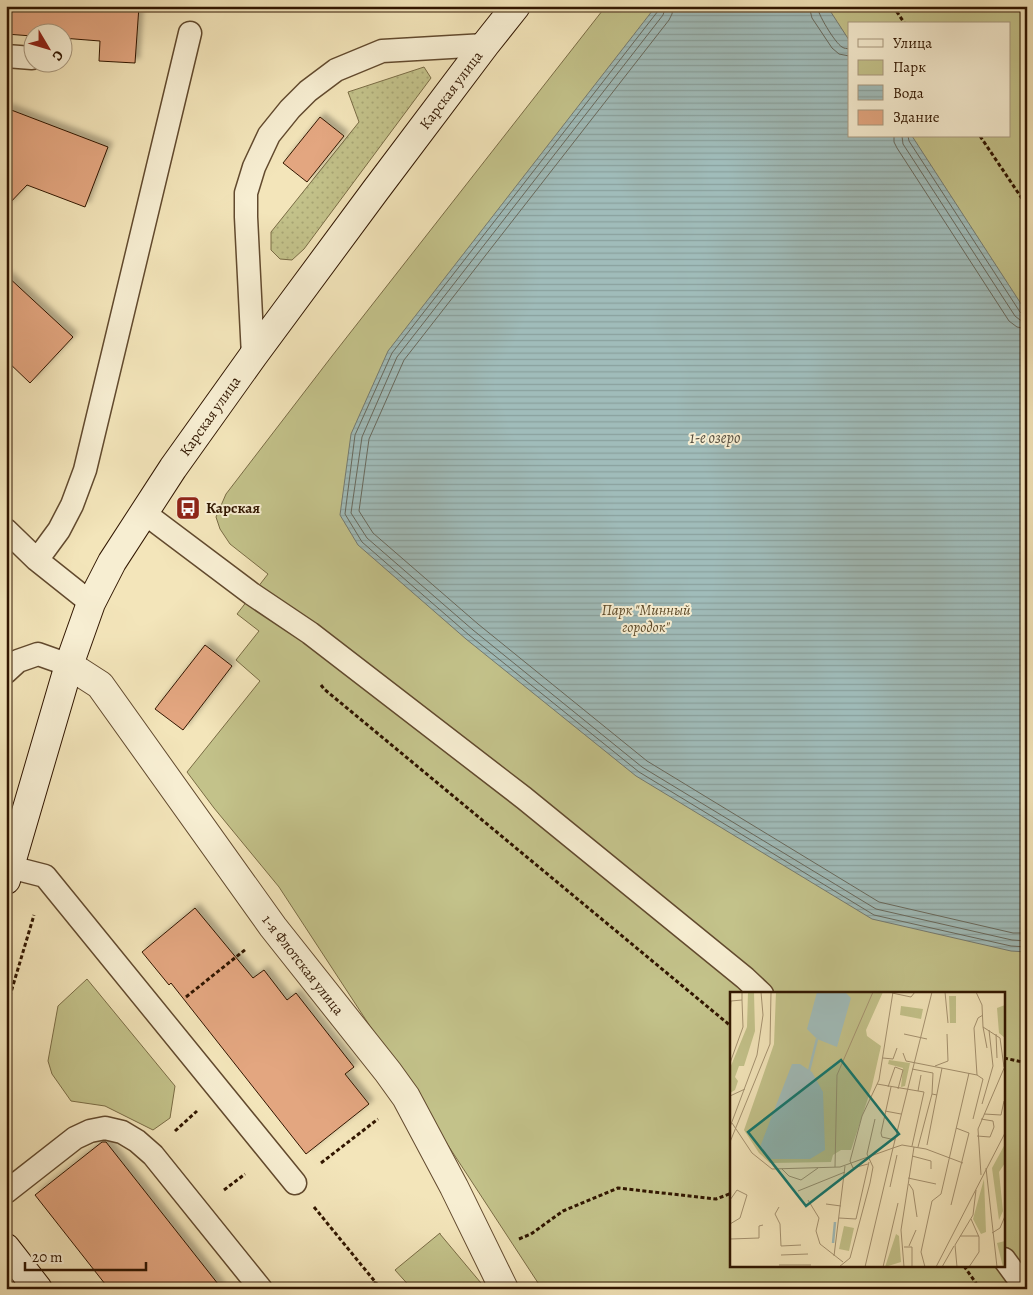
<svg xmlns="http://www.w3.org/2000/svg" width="1033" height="1295" font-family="Alegreya,serif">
<defs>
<pattern id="grass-dots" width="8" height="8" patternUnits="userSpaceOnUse" patternTransform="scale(1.25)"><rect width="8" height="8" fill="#c3c28a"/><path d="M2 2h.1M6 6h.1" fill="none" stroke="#a8a675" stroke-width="1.8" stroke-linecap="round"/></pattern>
<pattern id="water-rules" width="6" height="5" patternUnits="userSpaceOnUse" patternTransform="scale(1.25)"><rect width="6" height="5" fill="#a0bcba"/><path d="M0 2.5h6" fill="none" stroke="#8aa19e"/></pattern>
<filter id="shadow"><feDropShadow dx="4.5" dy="-4.5" stdDeviation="2.5" flood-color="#0004"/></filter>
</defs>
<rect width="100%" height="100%" fill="#f3e5ba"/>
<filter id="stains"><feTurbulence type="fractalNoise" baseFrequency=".004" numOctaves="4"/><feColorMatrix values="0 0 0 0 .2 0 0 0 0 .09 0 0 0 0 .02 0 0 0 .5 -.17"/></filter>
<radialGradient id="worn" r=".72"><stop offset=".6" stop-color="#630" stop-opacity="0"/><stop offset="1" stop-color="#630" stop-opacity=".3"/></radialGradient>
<path fill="url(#grass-dots)" stroke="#7a6c45" d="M424,67L431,78L304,249L292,260L280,259L271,250V232L359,122L348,92Z"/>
<path fill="#c3c28a" stroke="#7a6c45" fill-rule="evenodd" d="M606,6H1027V1289H542L279,887L214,808L187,772L260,681L236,660L259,631L237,614L268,574L230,544L220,529L216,517L226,494L332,356ZM849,24H1009V136H849ZM732,994H1004V1266H732Z
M87,979L175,1086L170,1118L153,1130L105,1106L71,1101L52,1074L48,1061L58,1006Z
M440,1233V1234L486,1289H412L395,1270Z"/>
<path fill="url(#water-rules)" stroke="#747a70" d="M656,6H827L849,40V136H912L1027,313V952L1011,951L872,919L636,776L466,639L358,545L340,515L351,434L388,351Z"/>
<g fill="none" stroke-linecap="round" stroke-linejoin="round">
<path stroke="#68695d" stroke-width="1" d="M659,6L658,11L392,353L355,435L345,514L362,542L469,635L639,772L874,915L1011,946L1027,947
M666,6L663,15L397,357L362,437L351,513L367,538L473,630L642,767L876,909L1012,940L1027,941
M673,6L672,14L669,20L404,360L369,439L359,511L373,533L478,624L647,761L879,902L1013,933H1027
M809,6L812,18L832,48L839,54L849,56
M817,6C817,13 835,43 842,47C845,49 846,48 849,49
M894,136V142L897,148L1009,321L1017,327L1027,329
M902,136L903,144L1015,316L1020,320L1027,321
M908,136L909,141L1020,312L1023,315H1027"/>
</g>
<path fill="#e3a680" stroke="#311600" filter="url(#shadow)" d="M6,6H139L135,63L99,61L100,41L62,38V32H32V36L6,34Z
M6,108L108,147L85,207L27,185L6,207Z
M320,117L344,136L307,182L283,163Z
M6,275L73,337L30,383L6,360Z
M205,645L232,666L183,730L155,709Z
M195,908L253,978L264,970L287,1000L296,993L354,1067L345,1074L369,1104L306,1154L171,983L169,985L142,952Z
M102,1142H106L222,1289H109L35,1195Z"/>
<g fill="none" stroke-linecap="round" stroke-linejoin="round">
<defs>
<path id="lane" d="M6,56L32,58
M253,356L246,217V193L254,167L269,135L290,109L308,91L336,70L382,51L485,45
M143,512L252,594L310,633L524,798L745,978L762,994
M6,530L37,560L91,603
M37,560L59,530L72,505L85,470L190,33
M6,672L18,661L38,654L69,665
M6,866L45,876L295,1183
M6,1192L75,1138L90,1131L105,1128L122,1132L137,1141L153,1155L261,1289
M1004,1259L1026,1289"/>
<path id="street" d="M69,665L100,685L273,927L388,1072L406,1097L454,1187L504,1289"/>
<path id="secondary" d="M6,880L69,665L91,603L112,562L173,468L253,356L375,191L485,45L516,6
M6,1248L38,1289"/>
</defs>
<use href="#lane" stroke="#624a2e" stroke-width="25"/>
<use href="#street" stroke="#624a2e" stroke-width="30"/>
<use href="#secondary" stroke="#311600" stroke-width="30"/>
<path stroke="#311600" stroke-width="3" stroke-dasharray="4 2.5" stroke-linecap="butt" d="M893,6L905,24
M980,136L1027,206
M321,685L324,689L732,1027
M186,997L246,949
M6,1009L34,915
M1004,1058L1027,1063
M175,1131L197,1111
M321,1163L378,1119
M224,1190L245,1174
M314,1207L381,1289
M519,1239L531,1234L563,1211L618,1188L716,1199L732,1193
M964,1266L980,1289
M370,1289L376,1282"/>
<use href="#lane" stroke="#f7eed2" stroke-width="22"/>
<use href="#street" stroke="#f7eed2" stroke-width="28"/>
<use href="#secondary" stroke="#f7eed2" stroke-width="28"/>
</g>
<defs>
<symbol id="bus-square" viewBox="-11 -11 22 22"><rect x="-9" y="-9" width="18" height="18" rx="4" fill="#8f2418" stroke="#f7eed2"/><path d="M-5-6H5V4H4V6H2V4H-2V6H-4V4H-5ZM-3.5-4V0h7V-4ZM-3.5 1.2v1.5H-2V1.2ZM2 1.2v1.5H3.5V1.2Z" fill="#fff"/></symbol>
</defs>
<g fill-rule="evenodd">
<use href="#bus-square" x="174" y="494" width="28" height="28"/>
</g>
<g text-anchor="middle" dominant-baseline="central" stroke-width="4" stroke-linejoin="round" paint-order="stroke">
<g font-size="15" fill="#311600" stroke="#f7eed2">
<text transform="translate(451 90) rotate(-53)">Карская улица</text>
<text transform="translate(210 416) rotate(-55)">Карская улица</text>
<text transform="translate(303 965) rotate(52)">1-я Флотская улица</text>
</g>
<g font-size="15" font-weight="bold" fill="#311600" stroke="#f7eed2" text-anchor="start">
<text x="206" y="508">Карская</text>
</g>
<g font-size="15" font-style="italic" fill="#5d4a29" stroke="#f7eed2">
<text x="646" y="610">Парк "Минный<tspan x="646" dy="17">городок"</tspan></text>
</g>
<g font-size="16" font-style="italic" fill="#585041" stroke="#f7eed2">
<text x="715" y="438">1-е озеро</text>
</g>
</g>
<g transform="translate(730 992)">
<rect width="275" height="275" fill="#f3e5ba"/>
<path d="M18,0H24L25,39L14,74H9L5,85L8,89L5,98L0,101V76L17,35ZM219,4H226V31H220Z" fill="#c3c28a"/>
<path d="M275,13V46L269,41L267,16ZM159,68L180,71L175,94L171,95L173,76L158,72ZM275,152V171L269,180L273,219L269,228L262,176ZM254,187L256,240L251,242L243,227ZM166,242L169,244L171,270L155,275ZM275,249V275H273L267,251Z" fill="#c3c28a"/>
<path d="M46,0H153L136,38L137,44L151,54L142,94L121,158H111L103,163L101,170L40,171L29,161L14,138L44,52ZM171,14L193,17L191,27L170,23ZM114,234L124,236L119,259L109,257Z" fill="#c3c28a"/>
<path d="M87,0H115L121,6L107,55L87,47L77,37ZM62,72H70L82,80L93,100L95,158L80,167H39L30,155Z" fill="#a0bcba"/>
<path fill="none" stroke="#a0bcba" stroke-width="2.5" d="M79,79L87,47M103,251L105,230"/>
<path fill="none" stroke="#a59270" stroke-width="1" d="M215,0L218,31M246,0L252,13L253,35L270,46L274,75M162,1L181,5L185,0M0,23L1,9L12,8V0M253,35L257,56M174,42L197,47M266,42L267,66M173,61L176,69L247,83L244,36L248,26L253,23M153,66L163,67L167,56M0,71L13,35L12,8M205,74L218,69L217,42M182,77L203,81L202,102M147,92L194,100L182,154M158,95L165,75L173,78L168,97M161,95L151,141L152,145L165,148M188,99L191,83M0,104L15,97M252,112L263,74L259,38M155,119L171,122M254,122L271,123L274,109M243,127L253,87L247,83M2,131L22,161L42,177L110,175L163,156M0,135L27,63L33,23L31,0M247,144L260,145L264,135L263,129L251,127M0,150L40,52L41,0M197,153L212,76M188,155L202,102L207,103M163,156L202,0M163,156L172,153L196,157L233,171M182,164L201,169V177M138,172L123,176L120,169L132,124L149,88L163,0M105,175L107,83L143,0M256,176L267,275M52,177L59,184L71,188L88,176M251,183L248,137L275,74M178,186L206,192M179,192L183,198L187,225M160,195L167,163M68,199L115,180M0,208L7,198L17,203L10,226L0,232M78,208L89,226L86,239L90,252L113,270M96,212L111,214M221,213L239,141L226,136M49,215L45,222L50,232L51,254L71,253M109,226L126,227L139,170M262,241L270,236L275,224M230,244H249M179,254L186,238M174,255H182V274M51,263L78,262M0,264V247L29,246V234L33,233M104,264L115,174M49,273H81M109,275L120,266L140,191L143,175L137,162L145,127M135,275L163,156M153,275L168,211M174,275L171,238L184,155M195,275L191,260L202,209L211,202L239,81M206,275L275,141M212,275L224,254M227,275L225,253L243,223L246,198M239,275L249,260V245L241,227"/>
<path fill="#0f766e" fill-opacity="0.15" stroke="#0f766e" stroke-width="2.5" d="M111,68L169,142L76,214L18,140Z"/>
<rect width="275" height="275" fill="none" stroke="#311600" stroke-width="2.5"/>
</g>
<rect width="1033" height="1295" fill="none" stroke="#f3e5ba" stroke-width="25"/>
<rect x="8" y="8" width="1018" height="1280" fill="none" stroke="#311600" stroke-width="2.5"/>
<rect x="12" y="12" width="1008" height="1270" fill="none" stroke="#311600"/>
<rect x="848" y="22" width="162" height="115" fill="#f7eed2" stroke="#a8987e"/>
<rect x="858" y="39" width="25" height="8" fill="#f7eed2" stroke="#a8987e"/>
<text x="893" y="48" font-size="15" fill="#311600">Улица</text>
<rect x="858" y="60" width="25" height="15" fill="#c3c28a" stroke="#a8987e"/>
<text x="893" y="72" font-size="15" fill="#311600">Парк</text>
<rect x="858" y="85" width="25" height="15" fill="url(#water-rules)" stroke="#a8987e"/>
<text x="893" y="98" font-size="15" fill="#311600">Вода</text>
<rect x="858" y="110" width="25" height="15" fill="#e3a680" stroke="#a8987e"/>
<text x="893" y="122" font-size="15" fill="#311600">Здание</text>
<g transform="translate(48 48) rotate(128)"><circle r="24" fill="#f7eed2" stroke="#a8987e"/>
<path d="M0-4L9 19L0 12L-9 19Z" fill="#8f2418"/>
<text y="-8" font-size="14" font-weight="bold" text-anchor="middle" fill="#311600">С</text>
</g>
<path d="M25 1262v8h121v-8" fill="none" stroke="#311600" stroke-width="2.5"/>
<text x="32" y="1262" font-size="15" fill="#311600" stroke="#f7eed2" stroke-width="4" paint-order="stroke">20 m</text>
<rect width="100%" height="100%" filter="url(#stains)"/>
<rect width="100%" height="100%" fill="url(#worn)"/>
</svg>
